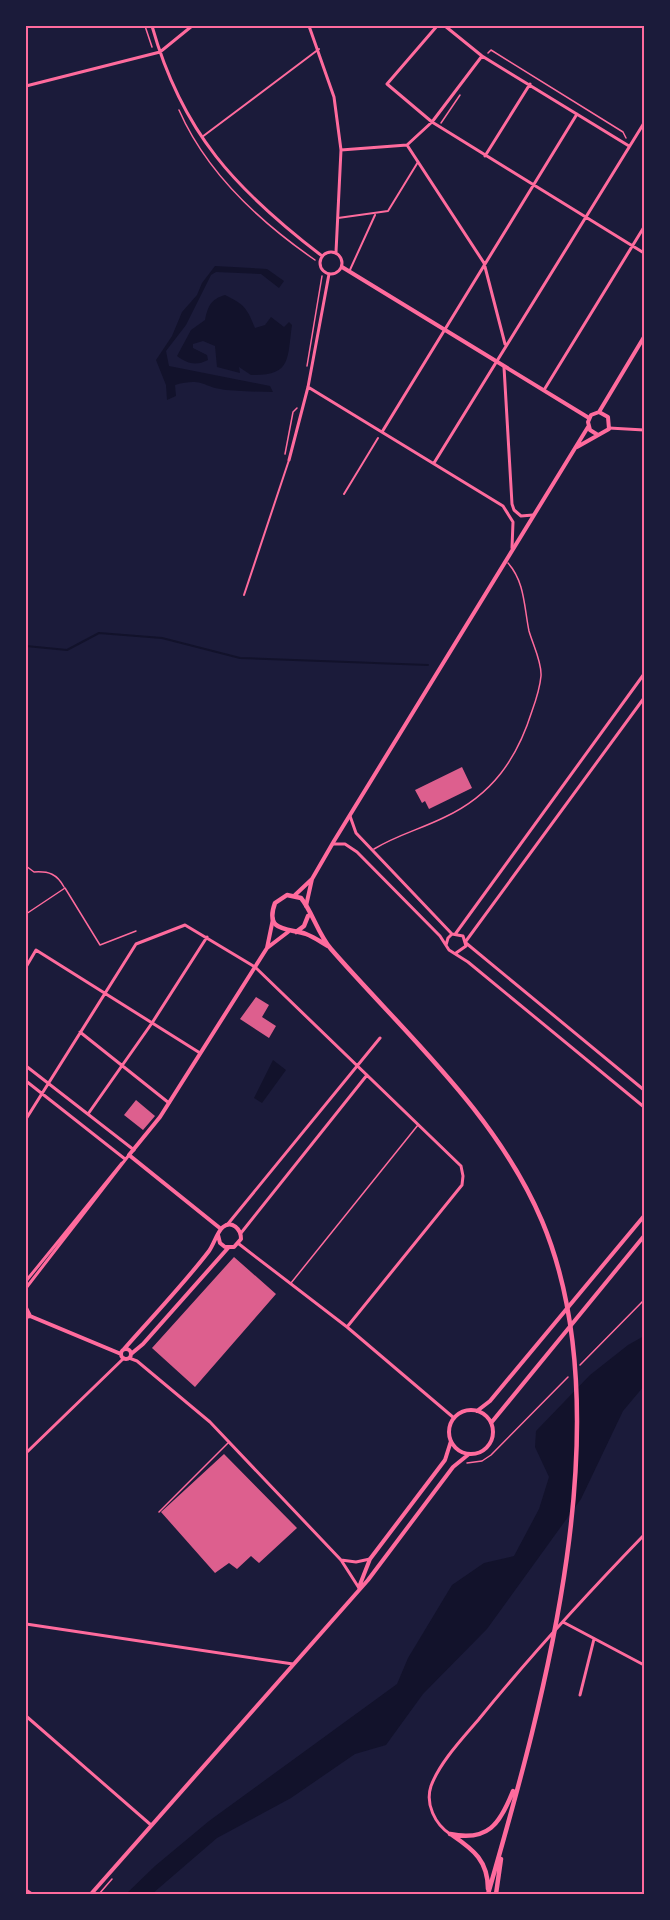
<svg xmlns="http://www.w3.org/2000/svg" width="670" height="1920" font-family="Montserrat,sans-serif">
<rect width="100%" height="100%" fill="#1b1b3a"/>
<path fill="#12122b" d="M215,266L267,269L284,281L279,288L261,274L216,272L211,275L186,325L166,351L169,366L270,386L273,392C257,392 242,391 226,390C203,388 204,377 175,385L176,396L167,400L166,385L156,360L172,336L182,312L197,295L202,283Z
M225,295C245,305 247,308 255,328L265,325L271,317L284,327L289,322L292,325C287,359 292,376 251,375L239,367L240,373L217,367L215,346L203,341L193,344V348L207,355L208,360C196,366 188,364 177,356L191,330L205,320C208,306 211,299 225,295Z
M273,1060L286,1070L262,1103L254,1098Z
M644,1336V1386L623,1411L581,1499L487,1629L423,1694L386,1745L355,1754L291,1798L217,1838L152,1894H126L155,1866L209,1821L397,1684L408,1658L452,1585L484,1563L514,1556L539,1509L549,1477L535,1447L536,1431L590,1375L628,1345Z"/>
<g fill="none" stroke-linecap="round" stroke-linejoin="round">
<path stroke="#12122b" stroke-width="2" d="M26,646L67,650L99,633L162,638L240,658L428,665"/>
</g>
<path fill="#dd5f8e" d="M462,767L472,788L429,809L425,801L422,803L415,790Z
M256,997L269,1005L262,1017L276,1026L269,1038L240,1019Z
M136,1100L155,1116L143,1130L124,1115Z
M234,1257L276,1294L195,1387L152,1348Z
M224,1454L297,1528L259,1563L251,1556L237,1569L229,1563L215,1573L161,1512Z"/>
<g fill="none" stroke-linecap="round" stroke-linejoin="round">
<path stroke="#ff6b9d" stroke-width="1.5" d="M145,26L152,47
M488,53L491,50L623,132L626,138
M179,110C206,172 260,222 315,260
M441,123L460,95
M307,366L322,276
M285,454L293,412L297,408
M26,866L34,872C49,871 57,874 64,887
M26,914L65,888L100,945L136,931
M580,1365L644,1300
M467,1463L482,1461L491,1455L568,1377
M99,1894L112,1879"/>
<path stroke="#ff6b9d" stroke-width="1.5" d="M374,849C397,835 421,829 445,817C492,795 517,759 532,711C536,700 540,687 541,676C542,662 533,645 529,631C524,607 525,582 508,563
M291,1283L418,1125
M159,1512L228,1443"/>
<path stroke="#ff6b9d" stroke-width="2" d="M202,137L319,49
M338,218L388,211L418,162
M349,272L375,215
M344,494L378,438
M244,595L289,460"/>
<path stroke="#ff6b9d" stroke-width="3" d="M152,26C182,133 236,190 322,256
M309,26L334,97L341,150L336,252
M437,26L387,84L432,122L644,253
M445,26L482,56L629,146
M26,86L160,52L192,26
M407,145L484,263L505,344
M341,150L407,145L432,122L482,56
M485,156L530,84
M320 263a11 11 0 1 1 22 0a11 11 0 1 1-22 0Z
M504,367L512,504L514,510L521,516L533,515
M308,387L503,506L513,522L512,548
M544,390L644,227
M609,428L644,430
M382,432L577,114
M289,460L308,387L329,274
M434,463L644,123
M350,816L356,833L452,934
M333,844H345L357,852L440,936L449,950L468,962L644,1107
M456,933L644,674
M466,941L644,698
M466,943L644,1090
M446,945L448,938L452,934L463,936L466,946L456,953
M26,967L36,950L200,1053
M80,1032L169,1103
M26,1066L134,1150
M26,1081L125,1159
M88,1114L152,1023L207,937
M26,1119L136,944L185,925L255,967L461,1166L463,1176L462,1185L347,1327
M227,1225L380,1038
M241,1233L367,1075
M239,1244L347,1327L454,1418
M26,1281L122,1163
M26,1288L129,1155
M129,1358L137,1361L210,1422L341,1560L359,1588
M26,1453L124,1358
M341,1560L356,1562L370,1559
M563,1622L644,1665
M26,1624L293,1664
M580,1695L594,1639
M26,1716L151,1825
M450,1834C435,1824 425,1804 431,1786C440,1762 462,1739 479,1719C531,1655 587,1594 644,1535
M26,1890L32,1894"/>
<path stroke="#ff6b9d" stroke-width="4" d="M342,267L589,418
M599,412L644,337
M577,447L609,429L608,417L599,412L591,415L588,422L590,430L598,435
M295,895L312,879
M306,906L312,879L334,841L588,427
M267,948L288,932
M221,1229L129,1155L160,1117L267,948L273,919
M26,1308L30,1316
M26,1317L30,1316L121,1354
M124,1349C152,1317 183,1285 209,1251C214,1244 217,1232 223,1227C232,1220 241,1229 241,1239L234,1247H225L220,1243L218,1235
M121 1354a5 5 0 1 1 10 0a5 5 0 1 1-10 0Z
M131,1354L143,1344L228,1248
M449 1432a22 22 0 1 1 44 0a22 22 0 1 1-44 0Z
M477,1411L490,1401L644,1216
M491,1423L644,1236
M359,1587L370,1559L445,1460L451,1441
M91,1894L368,1580L453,1467L469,1454"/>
<path stroke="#ff6b9d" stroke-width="4.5" d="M296,932L304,926L308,916
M328,946C321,942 314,937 306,934C289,928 264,933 275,903L287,895L301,898C312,911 318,934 331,949C407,1036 496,1113 542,1221C624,1416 544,1700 488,1894
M450,1834C488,1842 500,1824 513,1791
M452,1835C474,1850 488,1861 488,1889
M496,1894L501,1859"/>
</g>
<rect width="670" height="1920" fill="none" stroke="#1b1b3a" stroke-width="54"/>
<rect x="27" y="27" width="616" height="1866" fill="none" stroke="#ff6b9d" stroke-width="2"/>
</svg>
